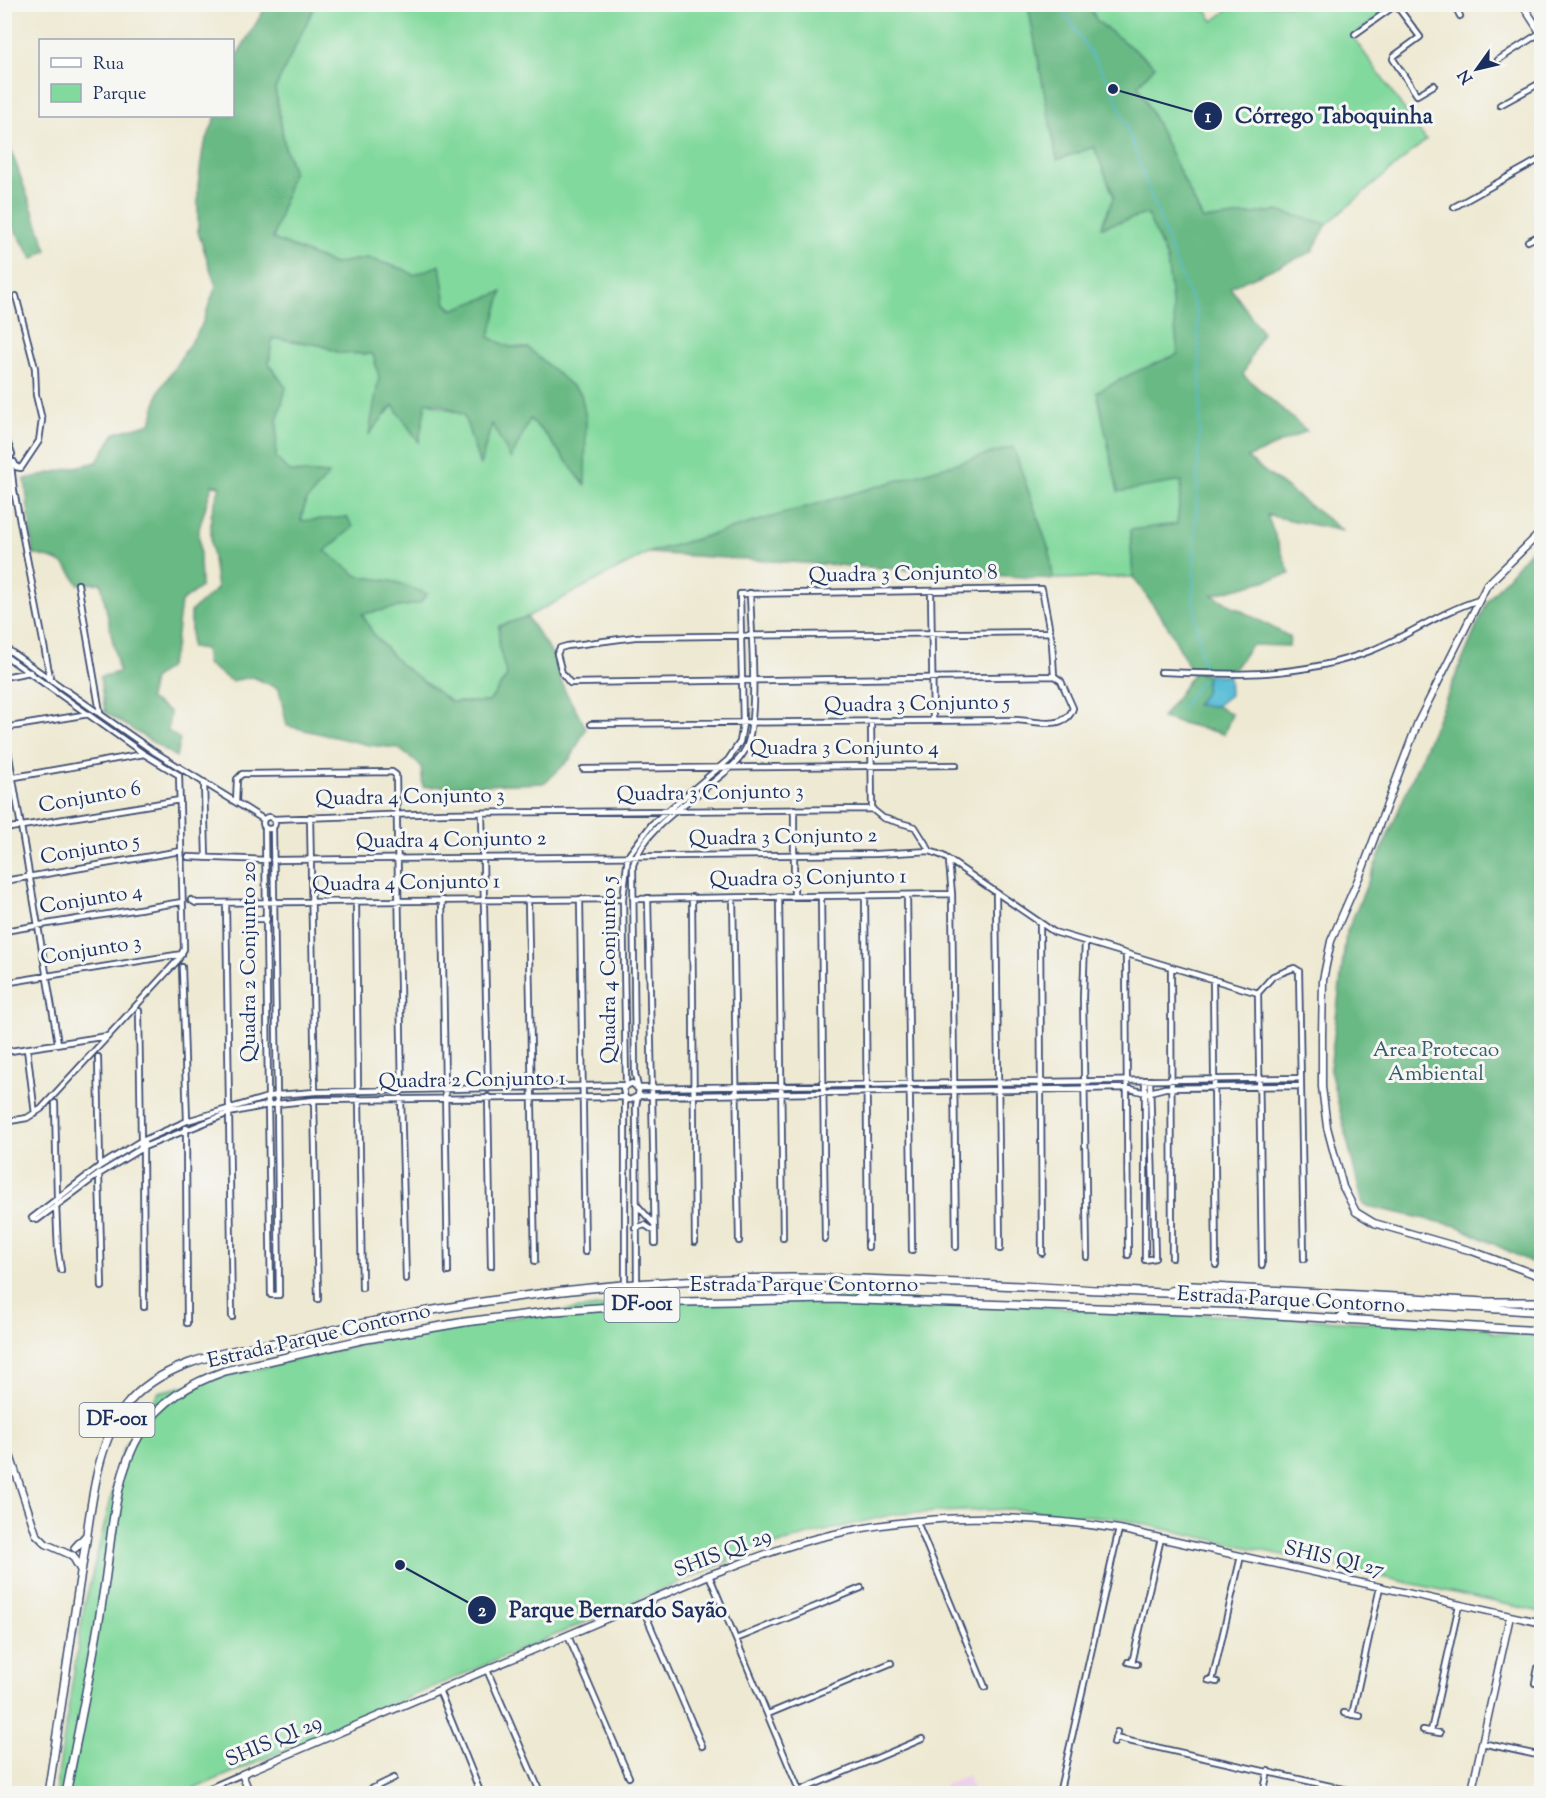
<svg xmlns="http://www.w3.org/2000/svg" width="1546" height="1798" font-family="'Sorts Mill Goudy',serif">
<rect width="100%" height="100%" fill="#f6f6f2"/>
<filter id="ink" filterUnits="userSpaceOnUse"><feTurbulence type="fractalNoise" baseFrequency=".0167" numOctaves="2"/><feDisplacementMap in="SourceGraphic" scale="12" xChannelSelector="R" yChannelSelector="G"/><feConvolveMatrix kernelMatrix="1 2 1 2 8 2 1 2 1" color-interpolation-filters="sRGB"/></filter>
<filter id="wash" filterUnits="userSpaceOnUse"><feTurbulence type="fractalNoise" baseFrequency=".008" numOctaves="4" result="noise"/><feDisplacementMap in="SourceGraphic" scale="24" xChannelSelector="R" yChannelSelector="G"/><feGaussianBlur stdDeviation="1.35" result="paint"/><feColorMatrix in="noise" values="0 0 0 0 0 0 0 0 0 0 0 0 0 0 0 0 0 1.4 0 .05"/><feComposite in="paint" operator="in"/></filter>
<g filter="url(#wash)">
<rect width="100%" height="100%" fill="#eee9d2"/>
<path fill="#ecd1ea" d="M968,1775L974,1793H948L944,1785Z"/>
<path fill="#82d99d" stroke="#4e847e" stroke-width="1.5" d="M315,5H1028L1057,159L1094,147L1114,196L1102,227L1147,213L1167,259L1179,354L1134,373L1097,393L1182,481L1177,524L1130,531L1133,577L1053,579L1049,550L1013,448L648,553L527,617L499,626V647L507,676L489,702H451L400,664L374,635L362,614L419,603L427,594L396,582L358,576L324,551L353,527L300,521L305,503L328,474L289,472L275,458L277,421L286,388L269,364L272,338L320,345L340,353L373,354L380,377L370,433L393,405L419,441L426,402L464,415L479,463L492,423L530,419L546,435L585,484L528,348L509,347L488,337L403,269L367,258L334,264L273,239L293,170L285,148L275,89Z
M1089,5H1202L1213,21L1235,5H1392L1353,37L1426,140L1327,224L1277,211L1203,220L1138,85L1154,65L1097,21Z
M860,1298L1487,1328L1494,1333L1541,1336V1612L1115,1518L1009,1509L895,1514L812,1534L748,1553L184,1793L55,1794L84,1607L123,1450L159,1392L435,1327L638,1302Z"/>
<path fill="#69b984" stroke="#427471" stroke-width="1.5" d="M267,5H315L275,89L285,148L293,170L273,239L334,264L367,258L403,269L414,275L440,265L446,304L452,310L502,292L489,337L509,347L528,348L581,394L586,418L585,485L546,435L530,419L511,459L492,424L480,465L464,415L440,404L426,402L419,442L393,405L369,434L379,377L373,354L340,353L320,345L272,338L269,364L286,388L277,421L276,458L290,472L329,474L305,503L301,521L347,517L353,527L325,551L358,576L396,582L427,594L420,603L362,614L374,635L400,664L451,702H489L507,676L499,647V626L527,617L552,654L564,689L586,728L571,758L545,783L423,787L421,766L398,748L369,745L287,726L279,689L253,677L231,681L207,664L205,649L191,647V611L217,589L211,544V515L220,486L212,485L199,529L201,587L181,602L175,649L168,668L153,679L149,699L170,712L168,731L180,739L176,757L105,712L100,677L119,672L101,583L78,584C65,560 59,560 33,554L25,479L97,462L115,433L151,423L159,391L201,327L216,286L198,232V185L203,149L216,116H232L233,62Z
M1028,5H1089L1097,21L1155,66L1138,85L1203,220L1277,211L1327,224L1312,252L1230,287L1262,332L1243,375L1307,431L1247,458L1343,531L1267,515L1290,574L1212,595L1290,637L1289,646L1251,645L1234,669L1197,673L1207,675L1205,693L1197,705L1216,706L1232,714L1224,734L1162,718L1193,674L1167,625L1133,577L1130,530L1177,524L1182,481L1118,492L1097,392L1133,373L1178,354L1167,259L1147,214L1101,227L1114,196L1094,147L1057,160Z
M4,131L47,250L33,259L5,214Z
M1013,447L1049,550L1053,579L648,553Z
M1541,538V1267L1457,1226L1363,1205L1330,1070L1346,934L1488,600Z"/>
<path fill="#58bdd6" stroke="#3a769a" stroke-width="1.5" d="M1207,675H1229L1230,695L1216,706L1196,705L1205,693Z"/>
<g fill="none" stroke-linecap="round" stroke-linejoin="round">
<path stroke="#58bdd6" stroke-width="1.5" d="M1059,4L1113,89L1171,251L1197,313L1201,392L1193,598L1203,668
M1181,709L1202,679"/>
</g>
</g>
<g filter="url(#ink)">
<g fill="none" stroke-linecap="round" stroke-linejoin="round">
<defs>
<path id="street" d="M1454,4L1460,16
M1396,5L1420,37L1394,56L1393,59L1417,95L1434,85
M1355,34L1397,4
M1498,60L1540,33
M1500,105L1542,82
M1454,207L1542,158
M1528,241L1542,234
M4,434L12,454
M4,445L10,457L14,491L50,677
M14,462L16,467L21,468L39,441L42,420L36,395L35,368L16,296
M78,584L100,712
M931,592L933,721
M4,647L153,751L263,819
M4,655L144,754L179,775L184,949L178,960L41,1109L27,1118L4,1122
M1161,672C1234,675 1300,678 1370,651C1408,636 1440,612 1479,600
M4,677L30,672
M871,722L872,809L883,818L915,827L930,851
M591,724L1017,720C1035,721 1066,731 1073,708L1061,681L1054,676L570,683L562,673L557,654L560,648L567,646L635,637L1050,632
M4,727L58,1043
M4,728L89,714
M583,769L956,765
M4,779L144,754
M204,782L206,858
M236,802L237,779L242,774L392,772L396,775L402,1090
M794,809V896
M482,814L488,1089
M263 823a6 6 0 1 1 12 0a6 6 0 1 1-12 0Z
M310,817L315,1092
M273,819L444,813L872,809
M273,828L277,1095V1104L268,1105V1097L277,1095L315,1092L625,1085
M4,829L180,800
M188,857L267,860
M273,860L875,854L930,851L943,856L1054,932L1258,993
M949,862L952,894L956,1247
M4,881L181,851
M996,894L1000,1249
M865,895L868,1247
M907,895L912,1250
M779,896L783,1238
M821,896L825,1239
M692,897L695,1242
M648,898L655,1243
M733,898L739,1241
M528,899L535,1261
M580,899L585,1252
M633,899L952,894
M191,900L196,903L623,899
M442,900L448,1272
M356,901L358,1090
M226,903L229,1106
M255,919H267
M1040,925L1042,1253
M4,931L182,902
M1085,942L1083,998L1087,1257
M1126,954L1128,1255
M182,967L187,1121
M1171,968L1172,1258
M1213,979L1216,1265
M4,983L182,954
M1258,993L1273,976L1294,968L1299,971L1304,1259
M1258,993L1262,1265
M139,1011L141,1141
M27,1049L35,1114
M4,1052L107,1036
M98,1057L100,1166
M1145,1080V1260L1155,1258L1150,1080
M626,1085L623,899L628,856L652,824L728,760L740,742L743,724L740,594L1042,589L1052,643L1054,676
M638,1087L635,1074L633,865C646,826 688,803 718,778C729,769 740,761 746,748C759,719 751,628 750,593
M639,1088L1300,1078
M638,1096L1127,1088L1146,1093L1165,1088L1300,1086
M488,1097L491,1266
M401,1098L406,1279
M625,1098V1285
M359,1099L362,1288
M314,1100L318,1299
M55,1103L57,1197
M229,1113L232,1317
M186,1128L187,1323
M143,1141L145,1146L141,1148L140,1142L187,1121L268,1097L265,828
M139,1142L100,1166L32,1218L37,1220L99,1174L142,1148
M144,1147L229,1113L268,1105L271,1295H279L277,1104L314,1100L624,1097
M143,1148L144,1307
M99,1174L102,1287
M636,1204L654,1224
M56,1205L58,1251L61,1270
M635,1228L645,1225L654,1231
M637,1284L636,1106L639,1090L632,1083L623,1088L625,1098L630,1100L638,1096
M917,1522L985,1687
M709,1575L799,1790
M641,1604L702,1746
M568,1636L629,1777
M736,1639L861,1588
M1128,1662L1137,1664
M1132,1663L1161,1538
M487,1670L541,1794
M1208,1680L1217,1682
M1212,1681L1241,1556
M1535,1683L1538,1668
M439,1690L481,1794
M1344,1713L1360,1716
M768,1714L891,1663
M1352,1715L1380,1587
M1423,1730L1440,1733
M1431,1731L1459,1605
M1115,1738L1366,1794
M1114,1743L1117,1732
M1482,1743L1542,1756
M196,1794L242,1774
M361,1794L394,1778
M792,1794L922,1739
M1059,1794L1119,1529
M1263,1794L1268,1771
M1389,1794V1793"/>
<path id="secondary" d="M1522,4L1542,35
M1542,531L1487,585L1418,722L1363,868L1331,941L1323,980L1322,1036V1087L1327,1127L1343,1187L1356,1212L1374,1223L1472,1251L1542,1277
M4,1437L36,1534L46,1544L73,1556
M250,1794L242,1774L709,1575C748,1561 786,1545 826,1536C925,1512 1019,1514 1119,1529L1542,1623
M1471,1794L1510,1616"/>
<path id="primary" d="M852,1280L866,1288L865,1294L856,1299
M1171,1291L1193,1286L1486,1302
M1481,1302H1542
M1348,1320L1343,1315L1345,1309L1367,1305
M75,1548L86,1536
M73,1556L81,1570
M48,1794C60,1717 70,1641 82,1566C91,1516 94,1447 125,1407C165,1355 242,1351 302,1337C442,1304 586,1283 730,1279C860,1275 989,1285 1118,1291C1259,1297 1400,1302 1542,1312
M66,1794C79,1728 93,1662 103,1595C112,1541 112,1480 141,1432C161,1400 191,1383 225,1371L361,1340L465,1322L555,1311L683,1302L831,1299L1243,1313L1542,1331"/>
</defs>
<use href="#street" stroke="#3b4b6f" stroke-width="8"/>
<use href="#secondary" stroke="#3b4b6f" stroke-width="9"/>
<use href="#primary" stroke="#3b4b6f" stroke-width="10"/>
<use href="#street" stroke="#fff" stroke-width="4.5"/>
<use href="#secondary" stroke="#fff" stroke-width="6"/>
<use href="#primary" stroke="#fff" stroke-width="7"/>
</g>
</g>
<g text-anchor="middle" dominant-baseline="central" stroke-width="6" stroke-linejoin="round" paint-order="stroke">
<g fill="#f6f6f2" stroke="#5d6b8a" stroke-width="1.5">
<rect x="604.5" y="1288" width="75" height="34" rx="4.5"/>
<rect x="79.5" y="1403" width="75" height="34" rx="4.5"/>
</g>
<g font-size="20" font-weight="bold" fill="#1b2f5e">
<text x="642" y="1305">DF-001</text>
<text x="117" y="1420">DF-001</text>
</g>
<g font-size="21" fill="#1b2f5e" stroke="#f6f6f2">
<text transform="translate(903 575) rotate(-1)">Quadra 3 Conjunto 8</text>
<text transform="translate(917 705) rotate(-1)">Quadra 3 Conjunto 5</text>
<text x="844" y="749">Quadra 3 Conjunto 4</text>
<text transform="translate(710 794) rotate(-1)">Quadra 3 Conjunto 3</text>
<text transform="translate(90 798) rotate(-10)">Conjunto 6</text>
<text transform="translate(410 798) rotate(-1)">Quadra 4 Conjunto 3</text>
<text transform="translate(783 838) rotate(-1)">Quadra 3 Conjunto 2</text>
<text transform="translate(451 841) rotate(-1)">Quadra 4 Conjunto 2</text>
<text transform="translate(90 850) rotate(-10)">Conjunto 5</text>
<text transform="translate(808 879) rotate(-1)">Quadra 03 Conjunto 1</text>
<text transform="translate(406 884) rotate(-1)">Quadra 4 Conjunto 1</text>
<text transform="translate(91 900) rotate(-9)">Conjunto 4</text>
<text transform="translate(91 951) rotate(-9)">Conjunto 3</text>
<text transform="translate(250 962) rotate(-90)">Quadra 2 Conjunto 20</text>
<text transform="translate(610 970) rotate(-90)">Quadra 4 Conjunto 5</text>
<text transform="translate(472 1081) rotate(-1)">Quadra 2 Conjunto 1</text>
<text x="804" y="1286">Estrada Parque Contorno</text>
<text transform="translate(1291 1301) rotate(3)">Estrada Parque Contorno</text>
<text transform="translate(319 1337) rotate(-13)">Estrada Parque Contorno</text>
<text transform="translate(723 1554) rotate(-21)">SHIS QI 29</text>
<text transform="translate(1334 1560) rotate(13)">SHIS QI 27</text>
<text transform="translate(274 1742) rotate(-23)">SHIS QI 29</text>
</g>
<g font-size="21" fill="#355a6e" stroke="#f6f6f2">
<text x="1436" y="1051">Area Protecao<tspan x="1436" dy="24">Ambiental</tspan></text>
</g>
</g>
<path fill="none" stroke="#1b2f5e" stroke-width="2" d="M1113 89L1208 116M400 1565L482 1610"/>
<g fill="#1b2f5e" stroke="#f6f6f2" stroke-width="2">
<circle cx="1113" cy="89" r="6"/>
<circle cx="400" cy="1565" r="6"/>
<circle cx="1208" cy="116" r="15"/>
<circle cx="482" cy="1610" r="15"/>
</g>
<g font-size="18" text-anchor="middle" font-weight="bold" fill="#fff">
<text x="1208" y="122">1</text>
<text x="482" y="1616">2</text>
</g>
<g font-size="22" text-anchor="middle" font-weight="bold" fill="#1b2f5e" stroke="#f6f6f2" stroke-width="6" stroke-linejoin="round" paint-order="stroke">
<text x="1334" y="123">Córrego Taboquinha</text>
<text x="618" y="1617">Parque Bernardo Sayão</text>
</g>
<rect width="1546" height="1798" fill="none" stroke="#f6f6f2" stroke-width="24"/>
<rect x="39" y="39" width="195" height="78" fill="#f6f6f2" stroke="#9ea6b7" stroke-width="1.5"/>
<rect x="51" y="58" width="30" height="9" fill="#ffffff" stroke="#9ea6b7" stroke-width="1.5"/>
<text x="93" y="69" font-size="18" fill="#1b2f5e">Rua</text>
<rect x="51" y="84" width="30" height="18" fill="#82d99d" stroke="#9ea6b7" stroke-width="1.5"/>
<text x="93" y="99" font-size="18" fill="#1b2f5e">Parque</text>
<g transform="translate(1477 69) rotate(236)" stroke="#f6f6f2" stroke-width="4.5" paint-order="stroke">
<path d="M0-4.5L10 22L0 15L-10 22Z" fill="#1b2f5e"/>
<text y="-9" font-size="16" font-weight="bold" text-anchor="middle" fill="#1b2f5e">N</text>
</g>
</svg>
